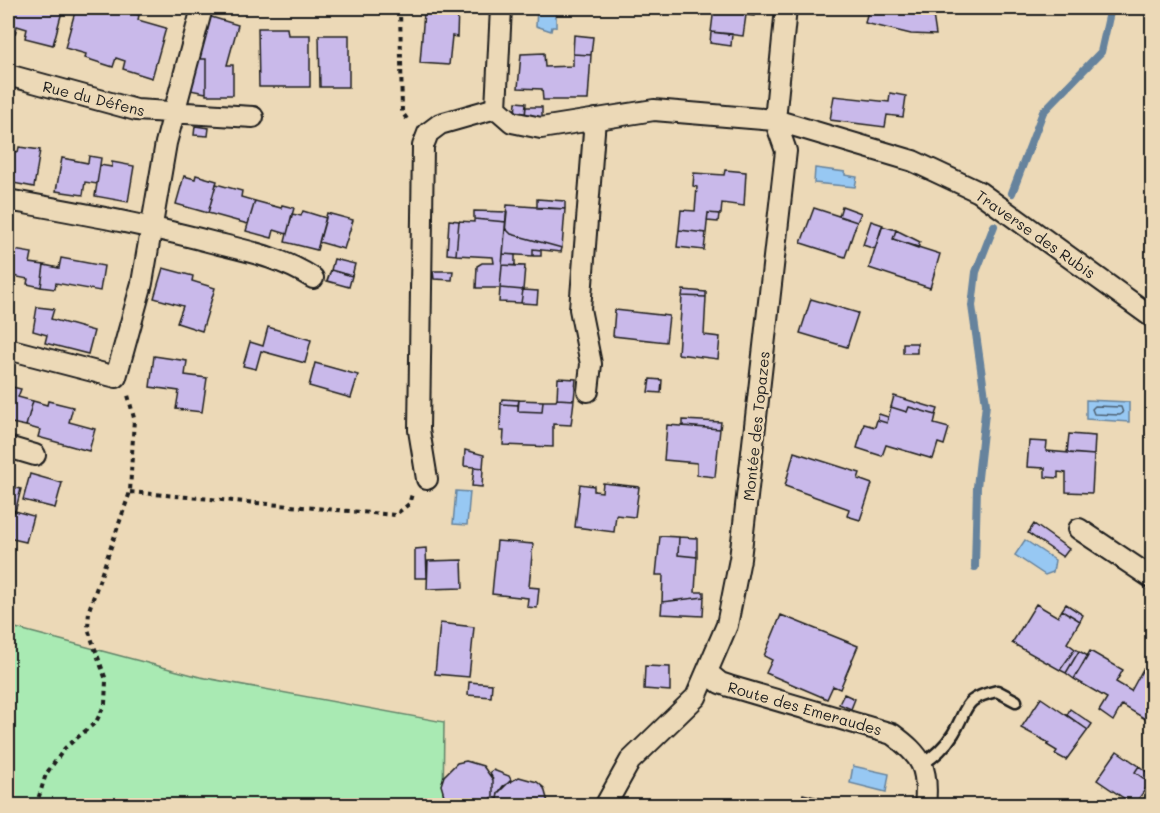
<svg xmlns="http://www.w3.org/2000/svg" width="1160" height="813" font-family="Mali,sans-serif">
<rect width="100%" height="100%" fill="#ecd9b7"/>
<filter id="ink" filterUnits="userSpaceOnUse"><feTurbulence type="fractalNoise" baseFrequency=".0167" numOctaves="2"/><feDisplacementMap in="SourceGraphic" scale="12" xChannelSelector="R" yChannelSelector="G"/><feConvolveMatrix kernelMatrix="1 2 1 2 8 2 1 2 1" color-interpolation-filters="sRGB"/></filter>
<g filter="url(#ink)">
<path fill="#a9eab3" stroke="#628368" stroke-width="1.5" d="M8,626L200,677L444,722L443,805H8Z"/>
<path fill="#97c8f3" stroke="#66839d" stroke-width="1.5" d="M537,8H556V27H552L551,31L536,26Z
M815,168L845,172V175L857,177L855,187L814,183Z
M1086,400L1129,402V422L1086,419Z
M456,491L470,492L467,525L453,524Z
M1025,540L1055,560L1053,572L1045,575L1015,555Z
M853,766L889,774L886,792L850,783Z"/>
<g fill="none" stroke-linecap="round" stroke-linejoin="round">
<path stroke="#4d6172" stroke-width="1.5" d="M1095,406L1121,407L1123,413L1120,415L1094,414L1092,409Z"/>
<path stroke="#66839d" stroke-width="8" d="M1012,193L1043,112L1101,52L1111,8
M975,567L977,487L986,404L972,306L976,272L994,226"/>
</g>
<path fill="#c9b9ea" stroke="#1c1c1c" stroke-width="1.5" d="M8,8H63L53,45L25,38L27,29L17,26L15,34L8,32Z
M76,8H128V12L139,15L138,20L166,28L152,78L123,69L125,61L116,58L113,67L85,58L86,54L65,48Z
M407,8H458L457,37L452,36L449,65L420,63L424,12H407Z
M714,8H747L743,36L711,32Z
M747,8H755L754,16L746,15Z
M857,8H899L912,10V8H932L936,35L911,34L865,23L868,10Z
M208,16L238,25L227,65H233V95H206V59H195Z
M258,28H287L288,35H310V87H259Z
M711,32L732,34L731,46L710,43Z
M319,35H349V87H320Z
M574,35L593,37L591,55L573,54Z
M544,53L545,67L573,66V54L591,55L588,100H543L542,89L518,88L521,54Z
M195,59H206V93L190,90Z
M890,93L906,96L903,117L887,115L885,127L830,120L834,96L889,102Z
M516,102L526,103L525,116H515Z
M526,107H542V117L525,116Z
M195,126L209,128L208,136L194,135Z
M19,147L40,150L34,187L8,182V150L18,152Z
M89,156L101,158L97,184L85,182L83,195L56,191L62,158L88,163Z
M112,162L134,166L128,202L95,196L100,165L112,167Z
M725,170L746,172L744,206L722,203L721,214L708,213L706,233L679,230L681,210L695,211L697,187L693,186L694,173L724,175Z
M196,175L217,181L208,213L176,204L184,176L195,179Z
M216,184L242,191L241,197L255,201L248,224L208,213Z
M537,199L565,201V209L537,208Z
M255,201L281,208L282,205L294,208L287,234L274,230L272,238L246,231Z
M507,205L565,209L562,248L511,234L505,228Z
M842,206L861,213L857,222L839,216Z
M814,208L857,222L845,257L801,243Z
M303,211L326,218L317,250L285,242L292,214L301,216Z
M474,211L507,212L506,222L474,219Z
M327,213L353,220L344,249L319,242Z
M708,213L719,214L718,222L707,221Z
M474,219L506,222L500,288H476L477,266L482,263H494L493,257L456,255L459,221L474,222Z
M449,220L459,221L456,255L447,254Z
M871,221L883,225L875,249L863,245Z
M882,226L896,230L893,239L940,254L930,288L869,268Z
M505,228L511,234L562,248L561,252L533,249V256L503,254Z
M679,230L706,233L704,250L677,247Z
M896,230L920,242L918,248L893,239Z
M8,249L32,253L30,263L44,265L41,287L27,284L28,279L8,275Z
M533,249L541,250V256H533Z
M503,254L515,255V266L502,265Z
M61,258L104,266L100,291L56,283L55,289L41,287L44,265L59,268Z
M334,259L355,264L352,276L331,270Z
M502,265L525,266L523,290L500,288Z
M163,268L193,276L192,281L215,288L202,331L177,323L183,306L154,298Z
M331,270L352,276L349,287L327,281Z
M433,271H453L452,280L434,279Z
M500,288L523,290L521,303L499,302Z
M523,290L538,291L537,304L521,303Z
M683,290L706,292V297L682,296Z
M682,296L706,297L704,335L720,337L718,359L678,354Z
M811,299L858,313L847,347L800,333Z
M8,304L13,306L8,326Z
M37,307L54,309L51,319L94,331L88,354L45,343L47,335L33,331Z
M615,310L669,316L666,342L613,336Z
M268,327L311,340L305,363L261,351L256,369L243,366L250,342L263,346Z
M903,343H917V353H903Z
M154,356L187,361L185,375L207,378L202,412L176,409L179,391L150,387Z
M315,363L358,375L351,398L309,386Z
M558,378L576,379L574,400L557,399Z
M650,379L662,380L661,393L648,392Z
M8,386L21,389L18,397L33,401L26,426L12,423L11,426L8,425Z
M894,396L938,409L936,415L909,407L907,412L891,407Z
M502,399L519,400L518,405L501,404Z
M557,399L574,400L571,425L553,424V447L503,445L504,431H500L501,404L518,405V411L542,412L543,401H556Z
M519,400L543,401L542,412L518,411Z
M33,401L47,405L48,401L73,407L69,422L95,429L89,451L38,437L40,430L26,426Z
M891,407L907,412L909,407L936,415L934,424L949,428L944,445L938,443L933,459L886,445L882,456L857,448L864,424L875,427L877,420L887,423Z
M879,414L888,417L887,423L877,420Z
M683,420L721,422L720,429L683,426Z
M667,425L720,429L715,477L697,475V463L664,460Z
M1069,434L1095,436L1094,455L1067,453Z
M1029,441L1047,442L1046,451L1094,455L1092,493L1066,492V473L1058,472V478L1045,477V468L1027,467Z
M465,450L484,455L483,468L464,466Z
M794,452L860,473L858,479L872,484L860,520L847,516L849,509L785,486Z
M474,467L483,468L482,487L472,486Z
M30,474L62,483L55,508L23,500Z
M603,483L639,487L635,517L616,515L614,532L575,527L580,484L594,486V491L602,492Z
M8,486L21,489L15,512L8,509Z
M8,509L33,516L26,542L8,538Z
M1034,524L1069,549L1063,557L1028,533Z
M660,536L679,537L678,555L697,557L695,592H704V597L662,602L663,575H656Z
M679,537L697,538V557L678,555Z
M497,541L533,544L529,587L539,588L537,608L527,607L528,598L492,594Z
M426,548L427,578H415V549Z
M462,560L463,588L427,589L428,561Z
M704,597L703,616L661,614L662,602Z
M1036,604L1058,617L1062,610L1080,621L1067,643L1075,649L1060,670L1012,643Z
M1066,604L1083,615L1080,621L1062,610Z
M781,615L858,646L840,689L833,686L827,699L766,673L772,660L764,656Z
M440,623L474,627L469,677L435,674Z
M1075,649L1079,651L1066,673L1060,670Z
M1079,651L1088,656L1074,679L1066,673Z
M1090,651L1123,670L1116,682L1131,691L1143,669L1152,674V723L1122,705L1113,721L1099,711L1107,698L1074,679Z
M645,666L670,667V691L644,689Z
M469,682L492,684L491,697L468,695Z
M844,694L855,699L851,709L839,704Z
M1041,698L1088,730L1066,760L1055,754L1057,751L1047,745L1049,743L1021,728Z
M1070,709L1092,724L1088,730L1067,715Z
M1117,751L1139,766L1135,772L1150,783L1134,805L1097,780Z
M466,761L483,766L493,780V796L487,806H449L446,802L441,785L444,776L457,763Z
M1139,766L1152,776L1150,783L1135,772Z
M493,770L509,776L511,780L498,793L496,806H487L493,796V780L490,772Z
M519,777L537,782L544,788L549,806H496L498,793L503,786Z
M803,794L849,806H800Z"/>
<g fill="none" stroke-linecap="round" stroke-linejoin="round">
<defs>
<path id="service" d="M923,764C935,755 945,747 953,734C969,707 962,699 997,691L1016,701"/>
<path id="minor" d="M501,8L496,108L512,122L541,128L654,110L775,120L913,161L979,192L1152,317
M8,75L136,110L253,117
M8,200C79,213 149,225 219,244C252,252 284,259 313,278
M8,349L116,377L142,283L166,143L202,8
M588,391L591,364L580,309L595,119
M8,447L35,455
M427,479L419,430L423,146L428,133L440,124L496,108
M1079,529L1152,578
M708,673L720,683L729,686L892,734C922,756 929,768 925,806
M605,806L630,761L696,697L727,625L740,559L786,151L775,120L786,8"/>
</defs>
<use href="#service" stroke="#1c1c1c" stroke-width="15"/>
<use href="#minor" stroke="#1c1c1c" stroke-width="24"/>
<path stroke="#1c1c1c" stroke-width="4" stroke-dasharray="4.5 4.5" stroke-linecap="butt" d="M400,8L402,112L409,122
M130,492L395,515L409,504L412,494
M36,806L46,774L65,748L96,722L105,704L106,680L88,629L89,610L130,492L134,418L128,395"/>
<use href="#service" stroke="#ecd9b7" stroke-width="10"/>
<use href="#minor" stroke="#ecd9b7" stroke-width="20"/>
</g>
</g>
<g text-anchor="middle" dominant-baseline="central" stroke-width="5" stroke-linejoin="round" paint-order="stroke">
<g font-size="15" fill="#1c1c1c" stroke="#ecd9b7">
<text transform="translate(94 98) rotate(14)">Rue du Défens</text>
<text transform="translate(1036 234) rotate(35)">Traverse des Rubis</text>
<text transform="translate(756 426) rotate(-84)">Montée des Topazes</text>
<text transform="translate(805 708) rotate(16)">Route des Emeraudes</text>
</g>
</g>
<rect width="1160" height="813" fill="none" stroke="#ecd9b7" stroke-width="30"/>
<rect x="15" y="15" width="1130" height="783" fill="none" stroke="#1c1c1c" stroke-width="2" filter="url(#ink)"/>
</svg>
